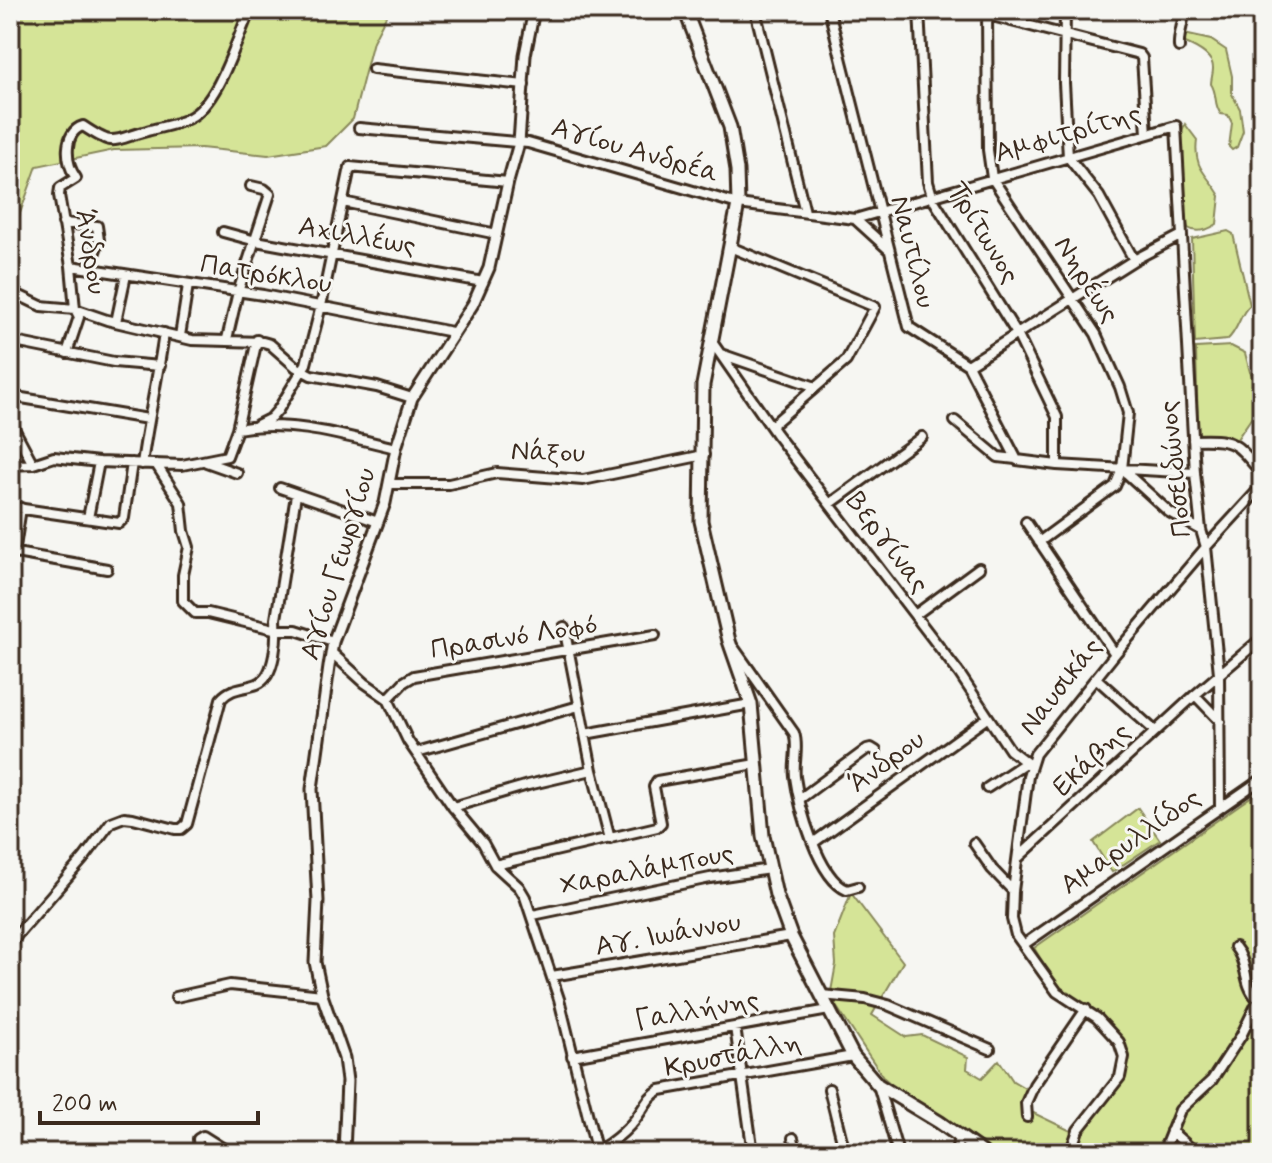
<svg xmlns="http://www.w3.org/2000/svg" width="1272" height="1163" font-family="Mynerve,sans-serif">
<rect width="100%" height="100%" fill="#f6f6f2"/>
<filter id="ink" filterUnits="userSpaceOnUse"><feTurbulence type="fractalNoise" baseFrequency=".0125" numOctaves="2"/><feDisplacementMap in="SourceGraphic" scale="16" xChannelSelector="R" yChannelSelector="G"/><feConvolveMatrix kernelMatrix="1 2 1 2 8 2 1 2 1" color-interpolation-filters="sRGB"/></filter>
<g filter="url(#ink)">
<path fill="#d5e497" stroke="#88875a" stroke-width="2" d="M10,10H389L373,41L353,119L326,146L268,155L201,148L114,150L37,166L10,241Z
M1184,34L1211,40L1226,50L1232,76V94L1240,109L1243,131L1237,147L1232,150L1229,147L1232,123L1228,115L1221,114C1213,105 1218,94 1211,84C1211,79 1213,74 1213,69C1214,55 1193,46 1183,42Z
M1185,124L1197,140C1193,170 1208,174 1220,196L1217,224C1208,230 1198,234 1188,228L1185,216L1180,135Z
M1228,231L1233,234L1250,305C1239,314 1239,330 1227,340L1195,343L1192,239Z
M1231,346L1245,353L1250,372L1262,388C1262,410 1246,423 1236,441L1221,436H1198L1196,348Z
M1262,789V1153H971L884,1078L830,997L836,964L834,937L851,893L903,962L872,1015L906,1037L922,1035L968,1057L967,1069L982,1078L999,1060L1013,1081L1028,1090L1023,1108L1077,1134L1127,1071L1123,1046L1112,1029L1058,987L1034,948Z
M1138,808L1160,840L1112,872L1093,842Z"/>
<path fill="#89d7e8" stroke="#6a9297" stroke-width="2" d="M1254,10H1262V88L1256,63Z"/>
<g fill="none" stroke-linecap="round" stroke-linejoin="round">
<defs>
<path id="minor" d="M755,10L805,212
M829,10L909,327L968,365L1017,460L1057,465L1195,473
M919,10L928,182L933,199L1017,334L1057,417V465
M969,10L1139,54L1142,58L1147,134
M987,10L988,150L992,178L1096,334L1120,387L1128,413L1122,469L1115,486L1039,542
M1065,10L1064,83L1068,157L1099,196L1134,260
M1179,47C1178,34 1184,23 1184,10
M373,69L524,85
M359,128L528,143L738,204L855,219L1176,126L1195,473L1201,530L1206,547L1219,673L1220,807
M343,202L497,234
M855,219L888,249
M63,223L97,226L99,240L89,269
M223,232L256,241L483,282
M730,247L875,307L846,361L771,426
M71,266L263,295L452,332
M10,291L41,306L75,309L107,320L192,340L263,342L270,344L296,367L311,375L377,387L412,398
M116,322L126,275
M180,336L188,285
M227,339L238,292L270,194L264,189L251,186
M10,341L114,362L160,366
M712,342L776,434L959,673L1010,750L1031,766
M67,353L79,317L75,309L71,266L59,195L60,188L76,178C65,163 63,132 83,126C116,148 111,140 147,131C160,127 177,125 189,118C219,103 236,40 250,10
M721,354L816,387
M968,365L1134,260L1182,235
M10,396L148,419
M10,421L33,464
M955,421L998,457L1016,459
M257,425L271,418L278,410L306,364L321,306L350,167L508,182
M237,429L257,340
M1193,440C1235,438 1236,443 1262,474
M206,462L237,473
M142,464C148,420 158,377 164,333
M156,464L181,503L184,531L189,547L183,575V601L195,613H208L278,630H296L333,642
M10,465L33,464L54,457L99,462L182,465L227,456L237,429C289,419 345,436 396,448
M1123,470L1169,512L1201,530
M390,484H449L497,473L583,480L704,455
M280,488L378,522
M830,504L922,437
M10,507L119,523L124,518L132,463
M88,518L99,462
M1026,522L1115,654
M10,552L107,569
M14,554L21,508
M915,615L979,568
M564,627L592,770L610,839
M734,648L794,733C799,747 793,762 795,777C799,806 818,878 847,890L858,887
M332,653L365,683L388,699L408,741L453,807L483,843L495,865L519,887L525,897L559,999L597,1153
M1097,679L1155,731
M1195,695L1220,721
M388,699L404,682L414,676L655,635
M585,734L751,704
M417,752L579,706
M987,788L1025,763
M801,798L867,749L871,748L876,751
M453,807L528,785L592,770
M813,843L987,718
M974,843L992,869L1013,891
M1019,857L1195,695L1262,638
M495,865L657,827L661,823L654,787L657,781L756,764
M533,915L710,878L770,869
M1026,943L1262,779
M1235,947C1248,962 1243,985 1257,998
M10,948L17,935L84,858L111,822L124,817L133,818L175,829H181L187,824L221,699C231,687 244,689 257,684C276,677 277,636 276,619L296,495
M552,976L791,936
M821,995L865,999L888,1005L990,1049
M176,997L230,985L322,995
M735,1027L753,1153
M572,1056L829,1010
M878,1085L898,1153
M829,1089L845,1153
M1027,1117L1026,1103L1034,1085L1086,1009
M1171,1131L1196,1153
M793,1138L797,1153
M1163,1152L1180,1110L1212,1080L1241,1036L1262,993
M199,1153L198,1139L203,1136L230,1153
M589,1153C606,1150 630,1128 639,1114C646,1104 649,1096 660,1090L853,1056
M956,1153L959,1136
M1070,1153L1078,1130L1120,1077L1124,1057L1119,1042L1097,1018L1057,992L1016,935L1012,919L1013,891L1028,776L1035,754L1115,654L1206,547L1262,486"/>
<path id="tertiary" d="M344,1153L347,1081L344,1058L322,995L315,962L318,901L312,789L329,667L333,642L385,503L396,448L412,398L473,304L489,268L508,182L519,143L525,55L534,10"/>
<path id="secondary" d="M685,10L730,127L737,170L738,204L703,385L701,521L729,641L751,704L763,836L776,895L791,936L853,1056L878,1085L939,1122L983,1153
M1076,1153L1106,1151L1167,1153"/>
</defs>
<use href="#minor" stroke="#3b2a1e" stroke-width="14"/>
<use href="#tertiary" stroke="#3b2a1e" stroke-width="15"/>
<use href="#secondary" stroke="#3b2a1e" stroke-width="17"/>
<use href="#minor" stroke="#f6f6f2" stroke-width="8"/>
<use href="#tertiary" stroke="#f6f6f2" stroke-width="9"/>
<use href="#secondary" stroke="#f6f6f2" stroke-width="11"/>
</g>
</g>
<g text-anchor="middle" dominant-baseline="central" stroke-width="6" stroke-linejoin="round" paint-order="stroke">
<g font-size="28" fill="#3b2a1e" stroke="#f6f6f2">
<text transform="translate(1068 134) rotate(-16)">Αμφιτρίτης</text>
<text transform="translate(635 151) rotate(16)">Αγίου Ανδρέα</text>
<text transform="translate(983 233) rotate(59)">Τρίτωνος</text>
<text transform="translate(357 237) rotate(10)">Αχιλλέως</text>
<text transform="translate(90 252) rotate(81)">Άνδρου</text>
<text transform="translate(912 252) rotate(76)">Ναυτίλου</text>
<text transform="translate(266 275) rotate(9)">Πατρόκλου</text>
<text transform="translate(1086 280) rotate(57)">Νηρέως</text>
<text transform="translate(548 453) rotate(2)">Νάξου</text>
<text transform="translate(1176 469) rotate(-96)">Ποσειδώνος</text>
<text transform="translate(887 543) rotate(53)">Βεργίνας</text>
<text transform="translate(339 564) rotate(-73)">Αγίου Γεωργίου</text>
<text transform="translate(514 638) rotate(-9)">Πρασινό Λοφό</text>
<text transform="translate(1061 687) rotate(-52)">Ναυσικάς</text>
<text transform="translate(1092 760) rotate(-43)">Εκάβης</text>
<text transform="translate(887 762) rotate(-36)">Άνδρου</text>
<text transform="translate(1131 842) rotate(-35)">Αμαρυλλίδος</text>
<text transform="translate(647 870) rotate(-11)">Χαραλάμπους</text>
<text transform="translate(668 935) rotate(-10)">Αγ. Ιωάννου</text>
<text transform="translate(697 1011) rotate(-10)">Γαλλήνης</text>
<text transform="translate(733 1056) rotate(-11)">Κρυστάλλη</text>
</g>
</g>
<rect width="1272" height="1163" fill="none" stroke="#f6f6f2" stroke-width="40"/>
<rect x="20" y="20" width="1232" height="1123" fill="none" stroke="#3b2a1e" stroke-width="3" filter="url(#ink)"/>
<path d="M40 1111v12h218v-12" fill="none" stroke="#3b2a1e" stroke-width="4"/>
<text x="52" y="1111" font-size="24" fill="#3b2a1e" stroke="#f6f6f2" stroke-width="6" paint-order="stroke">200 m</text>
</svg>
